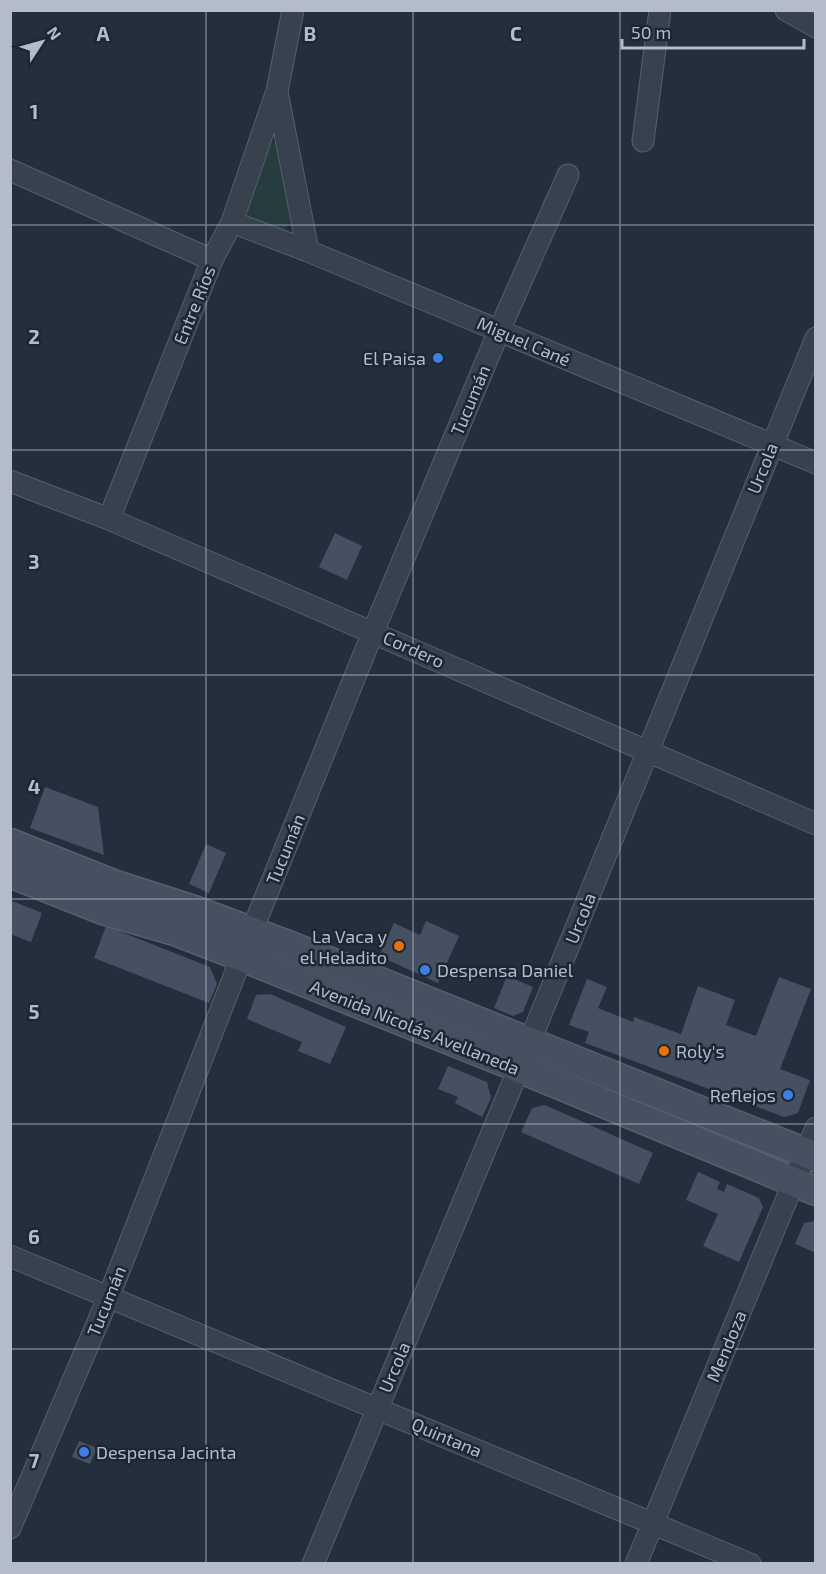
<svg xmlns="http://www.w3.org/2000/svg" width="826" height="1574" font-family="'Exo 2',sans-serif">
<rect width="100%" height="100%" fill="#242f3e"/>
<path fill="#263c3f" d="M274,143L278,144L293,220L284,230L245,214L269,144Z"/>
<path fill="#455162" d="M335,533L362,546L347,580L319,567Z
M45,787L98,807L104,855L30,828Z
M206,844L226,853L209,893L189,884Z
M10,900L42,913L31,942L10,934Z
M426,921L459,936L438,983L379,956L394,923L420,935Z
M106,926L210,967L217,984L209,1003L94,958Z
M507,976L533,987L523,1012L513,1016L494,1008Z
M779,977L811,989L780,1069L810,1080L798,1113L784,1117L585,1043L589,1032L569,1025L587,979L607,987L598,1008L633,1022L634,1017L681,1034L698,986L735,1000L726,1025L756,1036Z
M270,994L346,1027L330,1064L298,1051L302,1042L247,1019L256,995Z
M448,1066L487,1082L491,1098L482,1117L455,1103L458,1097L438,1089Z
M545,1105L653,1153L639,1184L521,1132L532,1108Z
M698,1172L720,1182L717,1189L724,1192L727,1184L759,1198L763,1207L739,1262L703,1246L718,1214L686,1200Z
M816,1221V1253L795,1244L804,1223Z
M79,1441L97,1448L90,1464L72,1457Z"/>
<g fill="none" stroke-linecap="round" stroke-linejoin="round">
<defs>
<path id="street" d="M786,10L816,27
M277,92L308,251
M643,141L660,10
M10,170L212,260
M232,222L308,251L816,463
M10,481L109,519L816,824
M109,519L212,260L232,222L277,91L293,10
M10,1256L750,1564
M10,1528L109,1296L251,933L373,632L499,331L568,175
M313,1564L519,1068L816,338
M636,1564L816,1128"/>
<path id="secondary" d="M10,843L113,884L194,910L288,945L816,1157
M10,873L103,910L175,931L242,957L519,1068L816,1191"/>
</defs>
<use href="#street" stroke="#565f6c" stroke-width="23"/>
<use href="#secondary" stroke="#565f6c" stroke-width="31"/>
<use href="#street" stroke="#38414e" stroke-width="21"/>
<use href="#secondary" stroke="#465061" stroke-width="28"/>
</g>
<path fill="none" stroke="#b4bcc9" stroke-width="1.5" stroke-opacity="0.55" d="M206,10V1564M413,10V1564M620,10V1564M10,225H816M10,450H816M10,675H816M10,899H816M10,1124H816M10,1349H816"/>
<g fill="#3f7fe0" stroke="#1d2633" stroke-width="2">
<circle cx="438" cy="358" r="6"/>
<circle cx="425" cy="970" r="6"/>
<circle cx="788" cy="1095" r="6"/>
<circle cx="84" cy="1452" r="6"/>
</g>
<g fill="#e8710a" stroke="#1d2633" stroke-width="2">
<circle cx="399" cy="946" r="6"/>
<circle cx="664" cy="1051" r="6"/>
</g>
<g text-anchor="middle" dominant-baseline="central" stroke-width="5" stroke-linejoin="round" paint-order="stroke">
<g font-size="18" fill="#b4bcc9" stroke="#1d2633">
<text transform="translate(194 305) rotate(-68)">Entre Ríos</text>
<text transform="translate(524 341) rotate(23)">Miguel Cané</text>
<text transform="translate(470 400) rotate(-67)">Tucumán</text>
<text transform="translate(762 468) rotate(-68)">Urcola</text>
<text transform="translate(414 649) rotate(24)">Cordero</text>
<text transform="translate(285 849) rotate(-68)">Tucumán</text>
<text transform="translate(580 918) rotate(-68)">Urcola</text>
<text transform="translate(415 1027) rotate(22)">Avenida Nicolás Avellaneda</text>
<text transform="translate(106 1301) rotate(-68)">Tucumán</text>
<text transform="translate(726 1346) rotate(-67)">Mendoza</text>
<text transform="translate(394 1367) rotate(-67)">Urcola</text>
<text transform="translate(447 1437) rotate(23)">Quintana</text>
</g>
<g font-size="18" fill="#b4bcc9" stroke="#1d2633" text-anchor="end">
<text x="426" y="358">El Paisa</text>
<text x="387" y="936">La Vaca y<tspan x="387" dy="21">el Heladito</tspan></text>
<text x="437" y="970" text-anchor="start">Despensa Daniel</text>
<text x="676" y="1051" text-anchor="start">Roly's</text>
<text x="776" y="1095">Reflejos</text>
<text x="96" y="1452" text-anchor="start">Despensa Jacinta</text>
</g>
</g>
<g font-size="20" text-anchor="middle" font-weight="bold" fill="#b4bcc9" stroke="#1d2633" stroke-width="5" stroke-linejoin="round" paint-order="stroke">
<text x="103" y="41">A</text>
<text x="310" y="41">B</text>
<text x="516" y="41">C</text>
<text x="34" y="119">1</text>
<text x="34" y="344">2</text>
<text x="34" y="569">3</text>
<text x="34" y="794">4</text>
<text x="34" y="1019">5</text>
<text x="34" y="1244">6</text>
<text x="34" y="1468">7</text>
</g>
<rect width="826" height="1574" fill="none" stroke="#b4bcc9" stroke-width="24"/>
<g transform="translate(42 42) rotate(54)" stroke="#1d2633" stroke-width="4.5" paint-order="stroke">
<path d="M0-4.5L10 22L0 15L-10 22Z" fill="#b4bcc9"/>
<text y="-9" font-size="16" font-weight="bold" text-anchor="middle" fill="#b4bcc9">N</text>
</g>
<path d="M622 39v9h182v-9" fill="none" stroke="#b4bcc9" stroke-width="3"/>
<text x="631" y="39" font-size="18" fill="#b4bcc9" stroke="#1d2633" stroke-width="4.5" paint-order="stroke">50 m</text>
</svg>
